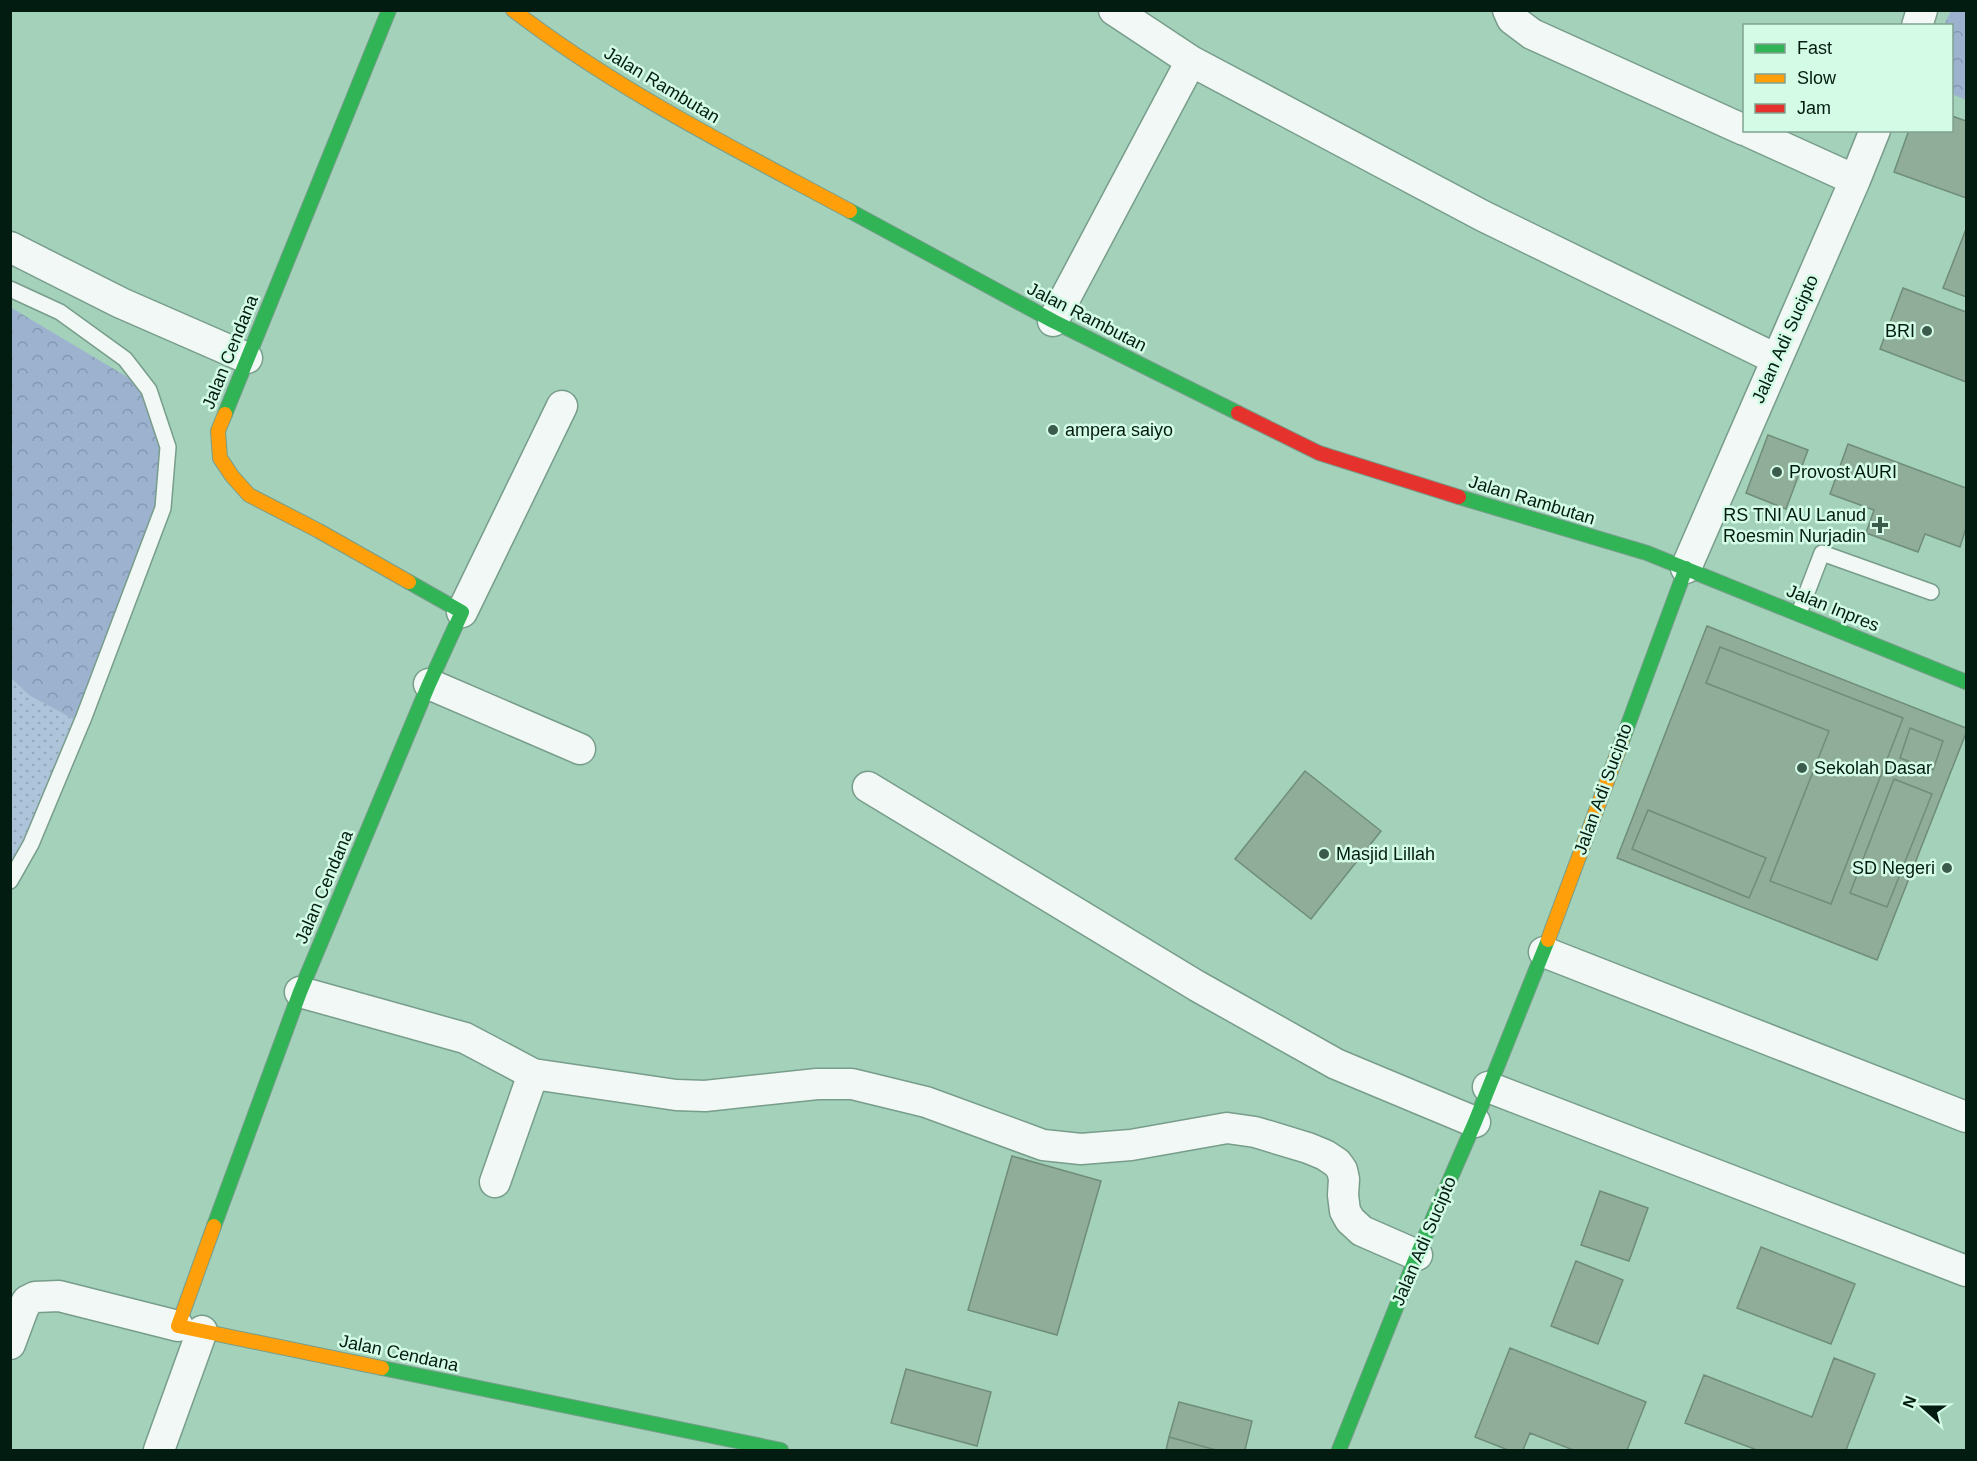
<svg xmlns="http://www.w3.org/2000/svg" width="1977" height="1461" font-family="Arial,sans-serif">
<defs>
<pattern id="grass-dots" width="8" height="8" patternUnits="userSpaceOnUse" patternTransform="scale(1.5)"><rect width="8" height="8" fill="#adc4da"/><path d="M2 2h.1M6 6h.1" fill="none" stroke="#93a8ba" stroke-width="1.8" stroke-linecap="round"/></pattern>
<pattern id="forest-crowns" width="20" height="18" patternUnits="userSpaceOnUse" patternTransform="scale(1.5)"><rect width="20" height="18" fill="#9cb2cf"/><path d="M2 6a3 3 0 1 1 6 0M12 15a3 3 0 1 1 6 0" fill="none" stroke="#8598b1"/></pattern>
</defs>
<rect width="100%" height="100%" fill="#a3d1ba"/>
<path fill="url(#grass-dots)" d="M11,678L29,695L77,721L25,838L11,866Z"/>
<path fill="url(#forest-crowns)" d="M1951,11H1966V100L1952,94V26L1944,25Z
M10,307L149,390L168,447L163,508L77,721L29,695L11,678Z"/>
<path fill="#8fad98" stroke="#6f8d79" stroke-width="1.5" d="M1952,116L1966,121V198L1894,172L1909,130H1952Z
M1966,229V297L1943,288Z
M1903,288L1966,312V382L1880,349Z
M1768,435L1808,450L1786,509L1746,493Z
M1848,444L1966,488V528L1960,547L1925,534L1918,552L1866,533L1874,510L1830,494Z
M1707,626L1966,728V733L1877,960L1617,858Z
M1720,647L1903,718L1831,904L1770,881L1829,731L1706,683Z
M1910,728L1943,741L1933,770L1900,758Z
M1305,771L1381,831L1311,919L1235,859Z
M1894,779L1932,794L1887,907L1850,893Z
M1648,810L1766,858L1749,898L1632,849Z
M1012,1156L1101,1181L1057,1335L968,1310Z
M1600,1191L1648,1208L1629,1261L1581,1245Z
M1761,1247L1855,1284L1831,1344L1737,1308Z
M1576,1261L1623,1280L1598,1344L1551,1326Z
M1510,1348L1646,1402L1627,1450H1573L1530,1433L1523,1450H1508L1475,1437Z
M1834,1358L1875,1374L1846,1450H1757L1685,1423L1704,1375L1812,1417Z
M906,1369L991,1392L977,1446L891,1423Z
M1179,1402L1252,1421L1245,1450H1216L1169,1437Z
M1169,1437L1216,1450H1166Z"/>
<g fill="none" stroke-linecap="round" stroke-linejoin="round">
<defs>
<path id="lane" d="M10,289L60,312L125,359L149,390L168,447L163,508L84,717L31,844L10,881
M1799,613L1822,553L1931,592"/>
<path id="street" d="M1114,10L1191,61L1483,216L1776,359
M1508,10L1512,19L1532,34L1744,130
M1917,26L1922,10
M1745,130L1855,180
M10,247L121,303L247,358
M1053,321L1191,61
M1686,568L1855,180L1875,130
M462,612L562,406
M429,684L580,749
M868,787L1197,986L1336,1064L1475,1122
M1544,952L1966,1117
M300,992L465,1038L533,1074L495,1182
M533,1074L676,1095L705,1096L817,1084H852L926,1102L1043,1145L1081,1149L1131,1145L1227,1128L1255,1132L1308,1148L1325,1155L1337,1163L1342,1170L1344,1179L1343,1195L1345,1211L1350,1220L1362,1231L1417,1255
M1488,1087L1966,1271
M10,1344L23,1309L27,1301L35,1297L59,1296L178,1326
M159,1450L202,1331"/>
<path id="fast" d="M850,211L1053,321L1238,413
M225,414L389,10
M1459,497L1647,553L1966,682
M1622,741L1686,568
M214,1226L300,992L429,684L462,612L409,582
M382,1368L781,1450
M1339,1450L1417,1255L1475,1122L1548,940"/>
<path id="slow" d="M513,10C617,90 735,149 850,211
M225,414L218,431L220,458L232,476L249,495L319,531L409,582
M1548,940L1622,741
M214,1226L178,1326L382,1368"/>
<path id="jam" d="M1238,413L1319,453L1459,497"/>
</defs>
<use href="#lane" stroke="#789d8b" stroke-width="18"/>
<use href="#street" stroke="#789d8b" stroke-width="33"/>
<use href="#fast" stroke="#789d8b" stroke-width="16"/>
<use href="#slow" stroke="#789d8b" stroke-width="16"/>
<use href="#jam" stroke="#789d8b" stroke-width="16"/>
<use href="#lane" stroke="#f1f8f5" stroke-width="15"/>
<use href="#street" stroke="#f1f8f5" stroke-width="30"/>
<use href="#fast" stroke="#30b455" stroke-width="14"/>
<use href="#slow" stroke="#ff9f0a" stroke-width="14"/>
<use href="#jam" stroke="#e5322d" stroke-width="14"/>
</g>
<g fill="#3b5b4c" stroke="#d3fbe5" stroke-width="2">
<circle cx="1927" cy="331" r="6"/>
<circle cx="1053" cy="430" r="6"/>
<circle cx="1777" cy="472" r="6"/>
<path d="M1877 516h6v6h6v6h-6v6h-6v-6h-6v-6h6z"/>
<circle cx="1802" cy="768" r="6"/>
<circle cx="1324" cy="854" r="6"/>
<circle cx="1947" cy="868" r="6"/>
</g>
<g text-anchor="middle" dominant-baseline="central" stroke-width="5" stroke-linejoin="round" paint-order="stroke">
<g font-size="18" fill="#031c11" stroke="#d3fbe5">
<text transform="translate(662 85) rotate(31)">Jalan Rambutan</text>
<text transform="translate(1087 317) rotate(27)">Jalan Rambutan</text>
<text transform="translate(1785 339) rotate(-66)">Jalan Adi Sucipto</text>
<text transform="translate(230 352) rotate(-68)">Jalan Cendana</text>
<text transform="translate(1532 500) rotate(17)">Jalan Rambutan</text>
<text transform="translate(1833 608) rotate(22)">Jalan Inpres</text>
<text transform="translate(1603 789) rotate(-70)">Jalan Adi Sucipto</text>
<text transform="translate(324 887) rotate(-67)">Jalan Cendana</text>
<text transform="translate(1424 1241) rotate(-67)">Jalan Adi Sucipto</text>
<text transform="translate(399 1353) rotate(12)">Jalan Cendana</text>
</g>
<g font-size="18" fill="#031c11" stroke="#d3fbe5" text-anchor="start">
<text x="1915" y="331" text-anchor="end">BRI</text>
<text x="1065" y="430">ampera saiyo</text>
<text x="1789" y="472">Provost AURI</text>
<text x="1866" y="515" text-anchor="end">RS TNI AU Lanud<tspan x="1866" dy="21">Roesmin Nurjadin</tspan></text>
<text x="1814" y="768">Sekolah Dasar</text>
<text x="1336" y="854">Masjid Lillah</text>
<text x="1935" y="868" text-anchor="end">SD Negeri</text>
</g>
</g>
<rect width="1977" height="1461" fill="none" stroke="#031c11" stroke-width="24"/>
<rect x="1743" y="24" width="210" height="108" fill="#d3fbe5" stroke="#80a290" stroke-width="1.5"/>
<rect x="1755" y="44" width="30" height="9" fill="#30b455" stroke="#80a290" stroke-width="1.5"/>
<text x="1797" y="54" font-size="18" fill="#031c11">Fast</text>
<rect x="1755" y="74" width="30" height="9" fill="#ff9f0a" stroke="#80a290" stroke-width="1.5"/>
<text x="1797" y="84" font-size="18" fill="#031c11">Slow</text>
<rect x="1755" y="104" width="30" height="9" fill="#e5322d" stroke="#80a290" stroke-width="1.5"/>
<text x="1797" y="114" font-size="18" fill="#031c11">Jam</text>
<g transform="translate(1923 1407) rotate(291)" stroke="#d3fbe5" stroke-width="4.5" paint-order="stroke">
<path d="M0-4.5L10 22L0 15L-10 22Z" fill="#031c11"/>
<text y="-9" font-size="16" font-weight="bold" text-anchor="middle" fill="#031c11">N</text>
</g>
</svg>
